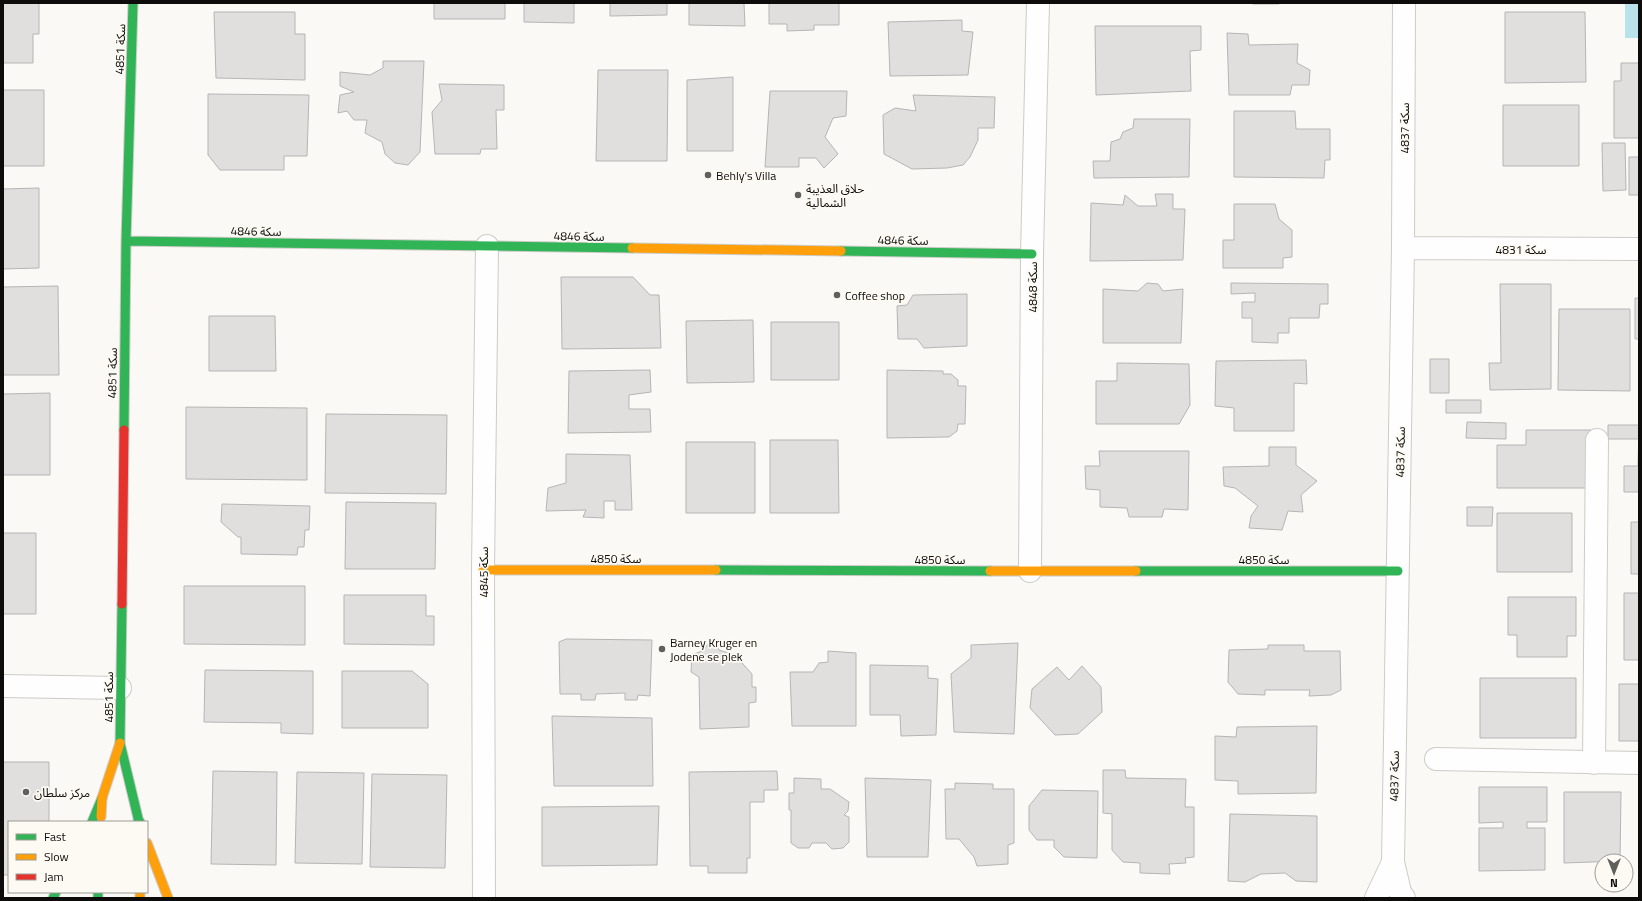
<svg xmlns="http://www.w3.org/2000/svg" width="1642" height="901" font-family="'Titillium Web','Noto Sans Arabic',sans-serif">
<rect width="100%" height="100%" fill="#faf9f5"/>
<path fill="#b9e2eb" d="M1625,3H1639V38H1625Z"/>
<path fill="#e0dfde" stroke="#b6b5b5" d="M3,3H39V34H33V63H3Z
M434,3H505V19H434Z
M524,3H574V23L524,22Z
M610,3H667V15L610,16Z
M689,3H744L745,26L689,25Z
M769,3H839V25H814V30L787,31V24H769Z
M1251,3H1279V4H1253Z
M214,12H295V34H305V80L216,78Z
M1505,12H1585L1586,82L1505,83Z
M962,20V31L973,32L968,75L890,76L888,22Z
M1095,26H1201V50L1190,51L1191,91L1096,95Z
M1227,33L1248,34L1249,45L1298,44L1297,63L1310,70L1309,85H1292L1290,95H1229Z
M383,61H424L420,152L408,165L395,163L385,154L382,142L365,133L367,120H354L347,111L338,113L340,95L354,92L340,86V72L370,75L383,68Z
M1621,63H1639V147V138H1614V81H1621Z
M598,70H668L667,161H596Z
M733,77V151H687V80Z
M439,84L504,85V110H496L497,149H481L480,154H435L432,112L442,100Z
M3,90H44V166H3Z
M770,91H847L846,116L833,118L825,137L838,154L824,168L816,158H799V167H765Z
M208,94L309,95L307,156H284V170H220L208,155Z
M913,95L995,97L994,128H978V140L970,157L963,165L947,168L912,169L884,154L883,115L895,108L916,111Z
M1503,105H1579V166H1503Z
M1234,111H1295L1296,129H1330V160H1325L1324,178L1234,177Z
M1134,119H1190L1189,177L1094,178L1093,161H1110L1111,142L1120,139L1123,132L1133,128Z
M1602,143H1625L1626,190L1603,191Z
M1629,157H1639V195H1629Z
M39,188V268L3,269V189Z
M1155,194H1173V209H1185L1183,260L1090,261L1091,203L1123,205L1125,195L1138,206H1157Z
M1234,204H1275L1279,219L1292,230V257L1283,258V268H1223V240H1234Z
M561,277H633L650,295H659L661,348L562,349Z
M1147,283L1158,284L1163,291L1183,289L1181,343H1103V289L1138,291Z
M1231,283L1328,284V304H1320L1319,318H1289V333H1278V343L1252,342V318H1242V302H1255V293L1231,294Z
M1500,284H1551V389L1490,390L1489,363H1501Z
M58,286L59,375H3V287Z
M967,294V346L924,348L917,339H898L897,306L907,305L913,295Z
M1635,298H1639V339H1635Z
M1559,309H1630V391L1558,390Z
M209,316H275L276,371H209Z
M753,320L754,382L687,383L686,321Z
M771,322H839V380H771Z
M1430,359H1449V393H1430Z
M1306,360L1307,384L1294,383V431H1234V408L1215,406L1216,361Z
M1117,363L1189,364L1190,405L1179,424H1096V381H1117Z
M650,370L651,392L629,395V409H650L651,432L568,433L569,371Z
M887,370L943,371V374H951L958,380V386H966L965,424H958L957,431L949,437L887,438Z
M50,393V475H3V394Z
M1446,400H1481V413H1446Z
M186,407L307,408V480L186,479Z
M326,414L447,415L446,494L325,493Z
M1467,422L1506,423V439L1466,438Z
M1608,425H1639V439H1608Z
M1639,425V492H1624V466H1638Z
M1526,430H1591V488H1497V445H1526Z
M770,440H838L839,513H770Z
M686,442H755V513H686Z
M1269,447H1296V465L1317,481L1301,495L1303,512L1288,511L1282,530L1249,528L1251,516L1258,506L1235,488L1224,486L1223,467L1269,466Z
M1099,451H1189L1188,510L1164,509L1162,517H1129L1127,508L1100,507V490L1086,489L1085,466H1100Z
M566,454L630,455L632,510H615V501H604V518L583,517L586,510L546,511L548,488L566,483Z
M346,502L436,503L435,569H345Z
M222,504L310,506L309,530H305L304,547H298L297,555L241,554V537H238L221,522Z
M1467,507H1493L1492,526H1467Z
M1497,513H1572V572H1497Z
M1631,522H1639V574H1631Z
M3,533H36V614H3Z
M184,586H305V645L184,644Z
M1624,593H1639V660H1624Z
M344,595H426V616H434V645L344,644Z
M1508,597H1576V636H1567V657H1517V635H1508Z
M566,639L652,640L650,696L638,695L637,700H625V693L596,694L595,700H581V694H560L559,642Z
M1018,643L1014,734L954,732L951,674L971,658V645Z
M707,645H716L719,650L735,655L752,674V687H756V702L749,703V727L700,729L699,677L691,672L692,655L704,650Z
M1268,645H1304V651H1340L1341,690L1331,695L1309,696L1310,690H1265V695L1238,694L1228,682L1229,650L1268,649Z
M828,651L856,653V726H792L790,672H813L819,663L828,662Z
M870,665L928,666V678L938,679L936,735L901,736L900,715H870Z
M1082,666L1101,687L1102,712L1078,734L1055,735L1030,708L1032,689L1057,667L1069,680Z
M205,670L313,671V734L281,733V723L204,722Z
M342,671H412L428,684V728H342Z
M1480,678H1576V738H1480Z
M1619,684H1639V741H1619Z
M552,716L652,718L653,786H554Z
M1317,726L1316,793L1238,794V781L1215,780V736L1236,737L1237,727Z
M3,762H49V822H9V875H3Z
M1103,770H1125L1126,778L1186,779L1185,807H1194V857L1185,858L1186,863L1169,864L1170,874L1140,873V863L1123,862L1112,850V814L1103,813Z
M213,771L277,772L276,865L211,864Z
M777,771L778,790H764V802H750V858H747V873H708V866H690L689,772Z
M297,772L364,773L362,864L295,863Z
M372,774L447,775L445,868L370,867Z
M794,778L821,779V789H830L849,802L848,811L844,815L849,817V842L843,848L832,849L826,843H812L809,848H798L791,843V810H789V793H794Z
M865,778L931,780L928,857H867Z
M955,783L993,784V789H1014V843L1008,845V864L977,866L974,857L959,839H946L945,789H955Z
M1479,787H1547V822H1527V828H1545V870L1479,871V828H1503V822L1479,823Z
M1042,790L1098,791L1097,858L1064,857L1054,847V840H1037L1029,830V806Z
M1564,792H1621L1620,861L1564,863Z
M659,806L657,865L542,866V807Z
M1230,814L1317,816V882L1296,881L1285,873L1261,874L1245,882L1228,881Z"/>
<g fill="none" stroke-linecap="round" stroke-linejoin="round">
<defs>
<path id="street" d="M1403,248L1639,249
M1030,571L1032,254L1038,3
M3,686L120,688
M1436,759L1639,763
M1594,763L1597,440
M1393,862L1400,892L1404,898
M484,898L483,570L487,246
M1376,898L1393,862L1403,248L1404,3"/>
<path id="fast" d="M126,241L632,248
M841,251L1032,254
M124,430L126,241L133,3
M716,570L990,571
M1136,571H1398
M122,604L120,743L139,822
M138,819L140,822
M92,822L102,798
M98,892V898
M53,898L56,892"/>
<path id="slow" d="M632,248L841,251
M483,570H716
M990,571H1136
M101,817L102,798L120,743
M147,843L168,898
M140,892V898"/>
<path id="jam" d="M122,604L124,430"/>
</defs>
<use href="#street" stroke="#cbcbc8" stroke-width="24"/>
<use href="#fast" stroke="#cbcbc8" stroke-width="11"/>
<use href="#slow" stroke="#cbcbc8" stroke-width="11"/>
<use href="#jam" stroke="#cbcbc8" stroke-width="11"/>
<use href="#street" stroke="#fefefe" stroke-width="22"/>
<use href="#fast" stroke="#30b455" stroke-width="9"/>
<use href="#slow" stroke="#ff9f0a" stroke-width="9"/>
<use href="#jam" stroke="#e5322d" stroke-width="9"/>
</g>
<g fill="#605f5c" stroke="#fcfaf3" stroke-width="1.5">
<circle cx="708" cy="175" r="4"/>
<circle cx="798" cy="195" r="4"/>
<circle cx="837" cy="295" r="4"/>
<circle cx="662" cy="649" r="4"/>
<circle cx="26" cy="792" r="4"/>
</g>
<g text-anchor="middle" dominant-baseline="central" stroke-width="3.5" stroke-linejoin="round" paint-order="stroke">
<g font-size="12" fill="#0d0c0a" stroke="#fcfaf3">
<text transform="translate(120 49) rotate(-88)">سكة 4851</text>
<text transform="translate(1404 128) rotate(-90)">سكة 4837</text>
<text transform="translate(256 231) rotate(1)">سكة 4846</text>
<text transform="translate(579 236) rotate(1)">سكة 4846</text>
<text transform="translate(903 240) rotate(1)">سكة 4846</text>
<text x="1521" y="249">سكة 4831</text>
<text transform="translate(1032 287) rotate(-90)">سكة 4848</text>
<text transform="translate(112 373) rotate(-89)">سكة 4851</text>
<text transform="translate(1400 452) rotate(-89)">سكة 4837</text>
<text x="616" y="558">سكة 4850</text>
<text x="940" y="559">سكة 4850</text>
<text x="1264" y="559">سكة 4850</text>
<text transform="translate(483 572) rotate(-90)">سكة 4845</text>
<text transform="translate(108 697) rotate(-90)">سكة 4851</text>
<text transform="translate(1394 776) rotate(-89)">سكة 4837</text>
</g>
<g font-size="12" fill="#0d0c0a" stroke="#fcfaf3" text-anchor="start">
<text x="716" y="175">Behly's Villa</text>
<text x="806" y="188">حلاق العذيبة<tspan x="806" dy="14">الشمالية</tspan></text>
<text x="845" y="295">Coffee shop</text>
<text x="670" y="642">Barney Kruger en<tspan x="670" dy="14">Jodene se plek</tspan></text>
<text x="34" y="792">مركز سلطان</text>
</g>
</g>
<rect width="1642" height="901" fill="none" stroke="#0d0c0a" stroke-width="8"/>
<rect x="8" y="821" width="140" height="72" fill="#fcfaf3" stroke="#9c9b96"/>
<rect x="16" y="834" width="20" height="6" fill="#30b455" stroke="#9c9b96"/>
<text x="44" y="841" font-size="12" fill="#0d0c0a">Fast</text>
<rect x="16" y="854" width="20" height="6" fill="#ff9f0a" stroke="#9c9b96"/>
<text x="44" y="861" font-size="12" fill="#0d0c0a">Slow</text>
<rect x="16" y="874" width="20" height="6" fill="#e5322d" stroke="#9c9b96"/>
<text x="44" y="881" font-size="12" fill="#0d0c0a">Jam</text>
<g transform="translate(1614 873) rotate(180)"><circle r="19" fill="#fcfaf3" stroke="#9c9b96"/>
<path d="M0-3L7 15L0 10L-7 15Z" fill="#605f5c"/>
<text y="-6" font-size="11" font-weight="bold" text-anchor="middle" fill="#0d0c0a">N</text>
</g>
</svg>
